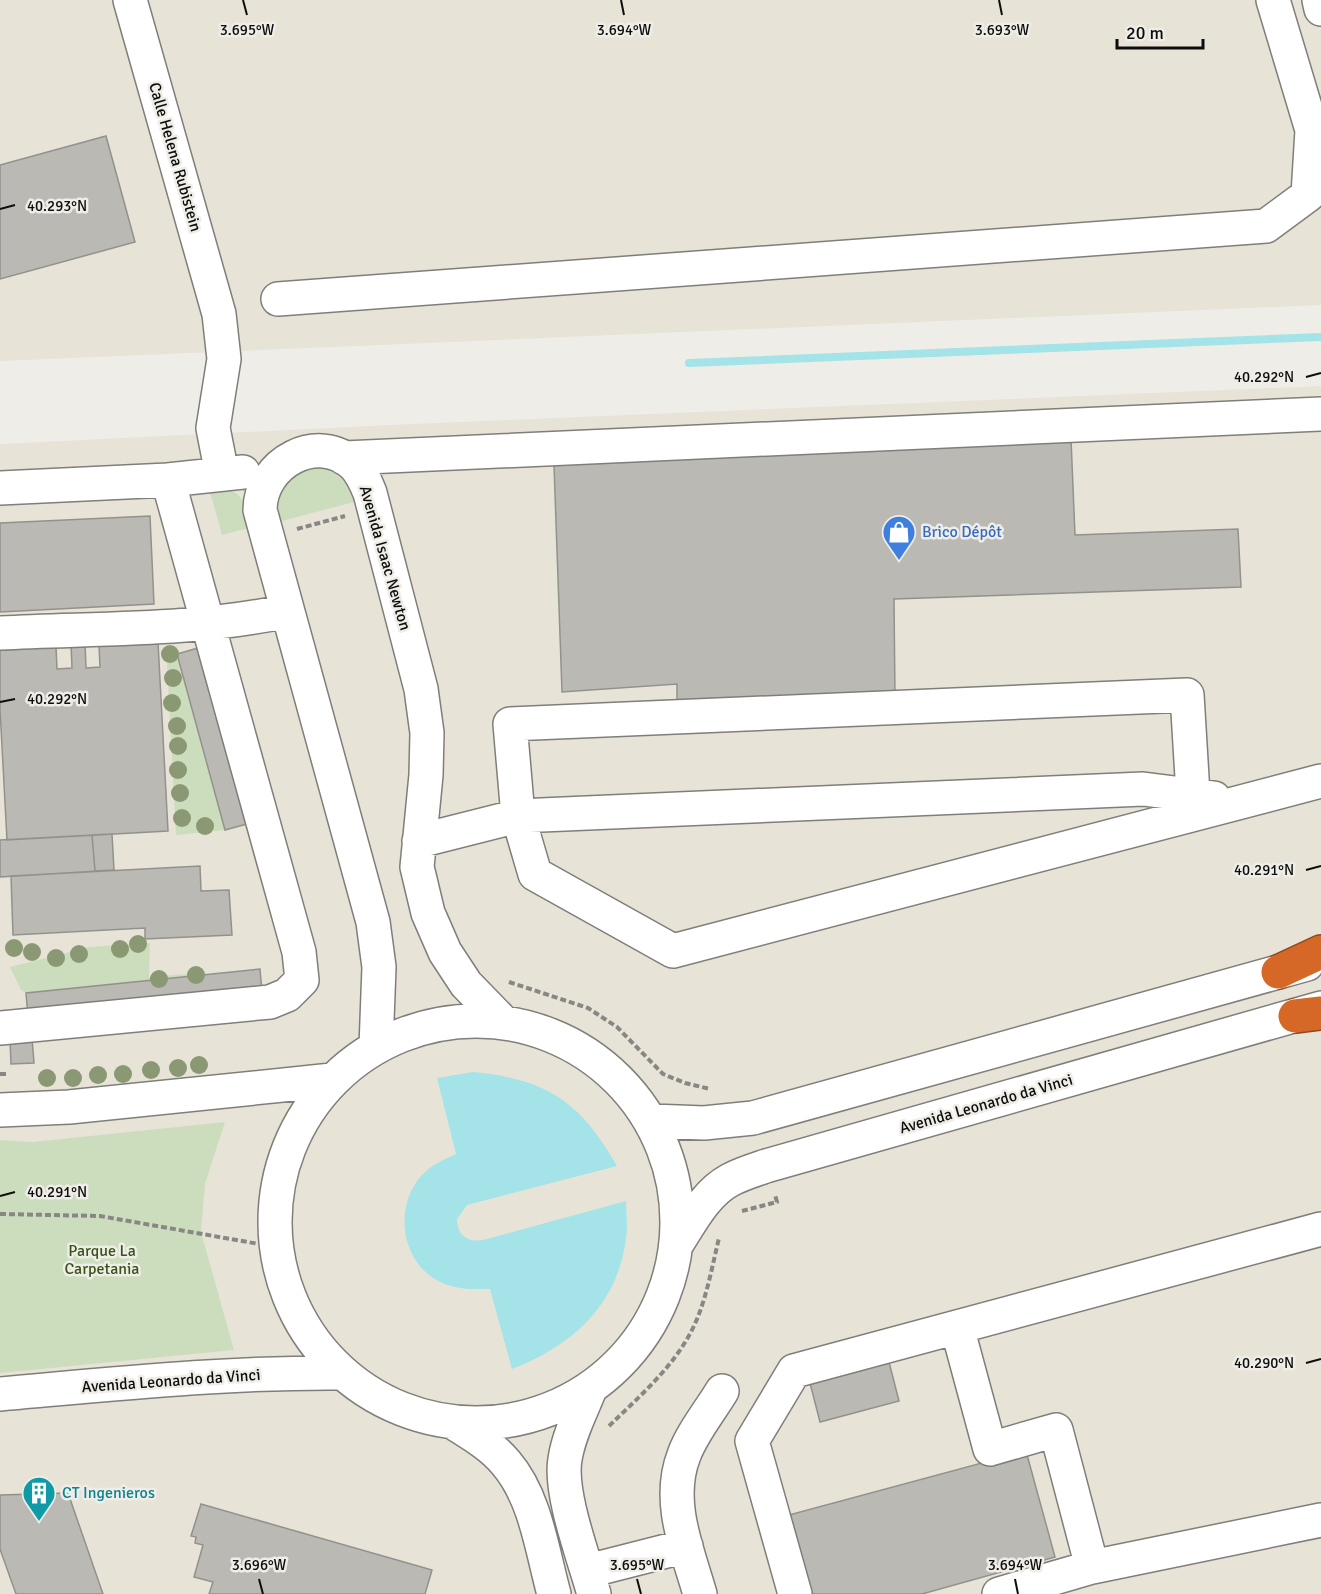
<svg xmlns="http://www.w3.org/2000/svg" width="1321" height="1594" font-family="Signika,sans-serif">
<rect width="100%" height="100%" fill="#efede8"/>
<path fill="#e8e3d7" d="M0,0H1321V305L0,361Z
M1321,386V1594H0V444L412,424Z"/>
<path fill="#ccddbd" d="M309,466C339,469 344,474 358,501L278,522C274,490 283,482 309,466Z
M209,488C243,489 244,497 249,528L222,535Z
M166,646H175L225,830L176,835Z
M150,943L149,977L198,973V975L26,993L21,990L10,967L90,947Z
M225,1122L205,1184L201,1232L234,1350L0,1373V1140L33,1142Z"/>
<path fill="#a4e3e8" d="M473,1072C547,1079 581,1102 617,1166L467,1205L457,1219C457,1235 468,1243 483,1240L626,1201C626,1213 628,1226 626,1238C618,1305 572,1346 512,1369L490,1289C474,1289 461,1290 445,1284C402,1268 392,1209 421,1176C431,1165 443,1160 456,1154L437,1078Z"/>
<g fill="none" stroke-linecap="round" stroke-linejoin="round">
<path stroke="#a4e3e8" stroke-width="8" d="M689,363L1321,337"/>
</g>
<path fill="#bbb9b4" stroke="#93918d" stroke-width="1.5" d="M106,136L135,242L0,279V165Z
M1071,439L1075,535L1238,529L1241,587L894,599L895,697L677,706V684L562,692L554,465Z
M150,516L154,604L0,612V523Z
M158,642L168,831L7,840L0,709V650L56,647L57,669L72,668L71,644L85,643L86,668L100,667L99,645Z
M198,648L247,824L225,830L177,654Z
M112,834L114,870L0,877V840Z
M112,834L114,870L95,871L92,835Z
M112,834L114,870L95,871L92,835Z
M200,866L201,891L229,890L232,935L145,939V928L13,935L11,876Z
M260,969L262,992L28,1017L26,993Z
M32,1038L34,1063L11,1064L10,1040Z
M889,1362L899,1401L820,1422L810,1383Z
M1026,1451L1055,1557L922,1594H811L789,1515Z
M68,1493L103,1594H16L0,1549V1495Z
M201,1504L432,1570L425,1594H209L213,1582L194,1577L203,1545L195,1543L196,1537L191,1536Z"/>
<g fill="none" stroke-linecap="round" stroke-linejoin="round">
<defs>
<path id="minor" d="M130,0L219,314L224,359L213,428L222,474
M1319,0L1321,9
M278,299L1266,226L1308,195L1312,130L1273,0
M344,458L1321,414
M168,480L243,472
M0,488L168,480L299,952L302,980L287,995L270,1002L0,1028
M0,633C95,628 194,631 287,611
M1193,794L1187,695L510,724L518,816L535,874L673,951L1321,781
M419,841L518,816L1143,789L1214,798
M275 1222a201 201 0 1 1 402 0a201 201 0 1 1-402 0Z
M376,1047L379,967L373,922L260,510C260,463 318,431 354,465C362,473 366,483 370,493L421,689L427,733L426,775L417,867L428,913L445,952L466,984L502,1021
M0,1110L69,1107L332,1080
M652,1121L704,1123L753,1118L1307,964
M678,1242C692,1220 706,1193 730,1180C741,1174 754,1170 766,1166L1321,1008
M957,1327L990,1449L1056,1430L1092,1567L999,1594
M590,1389C581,1412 569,1434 565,1459C559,1493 584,1558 594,1594
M0,1394C114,1384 228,1372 342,1373
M454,1423C473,1435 492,1446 506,1463C536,1498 542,1551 554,1594
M1092,1567L1321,1520
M588,1571L686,1546
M700,1594C687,1549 666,1501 684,1455C692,1433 710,1411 722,1391
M795,1594L752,1441L794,1371L1321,1229"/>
<path id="highway" d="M1278,972L1321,952
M1295,1016L1321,1013"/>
</defs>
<use href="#minor" stroke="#807e7a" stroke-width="36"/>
<use href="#highway" stroke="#8f481d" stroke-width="36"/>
<path stroke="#888784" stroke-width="4" stroke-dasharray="6 3" stroke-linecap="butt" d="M297,529L345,516
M509,982L588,1008L617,1027L663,1074L685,1083L710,1089
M0,1074H8
M742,1211L777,1202L775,1195
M0,1214L100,1216L276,1247
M609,1426C643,1393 682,1360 699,1314C708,1290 713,1263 719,1238"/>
<use href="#minor" stroke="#fff" stroke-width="33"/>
<use href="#highway" stroke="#d56827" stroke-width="33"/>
</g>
<g fill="#8a9874">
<circle cx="170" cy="654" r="9"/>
<circle cx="173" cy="678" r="9"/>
<circle cx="172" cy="703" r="9"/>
<circle cx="177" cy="726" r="9"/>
<circle cx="178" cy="746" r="9"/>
<circle cx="178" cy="770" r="9"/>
<circle cx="180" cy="793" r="9"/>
<circle cx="182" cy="818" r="9"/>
<circle cx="205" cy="826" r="9"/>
<circle cx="138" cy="944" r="9"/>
<circle cx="14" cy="948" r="9"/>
<circle cx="120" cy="949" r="9"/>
<circle cx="32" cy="952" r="9"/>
<circle cx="79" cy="954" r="9"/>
<circle cx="56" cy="958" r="9"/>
<circle cx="196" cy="975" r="9"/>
<circle cx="159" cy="979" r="9"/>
<circle cx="199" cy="1065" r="9"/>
<circle cx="178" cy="1068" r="9"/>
<circle cx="151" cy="1070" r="9"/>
<circle cx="123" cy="1074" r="9"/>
<circle cx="98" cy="1075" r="9"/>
<circle cx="47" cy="1078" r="9"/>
<circle cx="73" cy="1078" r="9"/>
</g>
<path fill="none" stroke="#0d0d0b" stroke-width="2" d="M243,0L247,15M621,0L624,15M999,0L1002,15M0,209L15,205M1306,377L1321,373M0,702L15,699M1306,870L1321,866M0,1196L15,1192M1306,1363L1321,1359M259,1579L263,1594M637,1579L641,1594M1015,1579L1018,1594"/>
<defs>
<symbol id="shop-pin" viewBox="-11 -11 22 30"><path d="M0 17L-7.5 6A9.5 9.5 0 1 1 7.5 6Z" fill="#3f7fe0" stroke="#efede8"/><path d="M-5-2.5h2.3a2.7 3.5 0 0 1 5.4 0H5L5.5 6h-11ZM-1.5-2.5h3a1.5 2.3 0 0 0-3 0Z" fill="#fff"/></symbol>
<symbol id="building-pin" viewBox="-11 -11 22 30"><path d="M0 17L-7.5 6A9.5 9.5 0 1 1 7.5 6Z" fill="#0f9aa8" stroke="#efede8"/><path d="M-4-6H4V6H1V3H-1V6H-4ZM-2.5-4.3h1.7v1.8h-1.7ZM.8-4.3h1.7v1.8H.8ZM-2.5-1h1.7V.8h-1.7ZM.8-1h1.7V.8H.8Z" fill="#fff"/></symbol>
</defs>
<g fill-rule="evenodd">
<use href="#shop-pin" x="880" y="513" width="38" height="52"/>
<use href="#building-pin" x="20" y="1474" width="38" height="52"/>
</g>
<g text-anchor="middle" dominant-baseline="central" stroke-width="5" stroke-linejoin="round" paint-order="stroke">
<g font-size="16" fill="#0d0d0b" stroke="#efede8">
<text transform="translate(175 157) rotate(74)">Calle Helena Rubistein</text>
<text transform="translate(385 558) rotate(74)">Avenida Isaac Newton</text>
<text transform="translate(986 1104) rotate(-16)">Avenida Leonardo da Vinci</text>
<text transform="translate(171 1381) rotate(-4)">Avenida Leonardo da Vinci</text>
</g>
<g font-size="16" fill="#366cbe" stroke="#efede8" text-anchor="start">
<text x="922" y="532">Brico Dépôt</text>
</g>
<g font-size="16" fill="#375315" stroke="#efede8">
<text x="102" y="1251">Parque La<tspan x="102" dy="18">Carpetania</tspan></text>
</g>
<g font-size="16" fill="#0d838f" stroke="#efede8" text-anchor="start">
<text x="62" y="1493">CT Ingenieros</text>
</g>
</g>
<g font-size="15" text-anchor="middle" fill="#0d0d0b" stroke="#efede8" stroke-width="5" stroke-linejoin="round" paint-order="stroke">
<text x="1002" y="35">3.693°W</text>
<text x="247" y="35">3.695°W</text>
<text x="624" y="35">3.694°W</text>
<text x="57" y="211">40.293°N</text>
<text x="1264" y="382">40.292°N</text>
<text x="57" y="704">40.292°N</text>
<text x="1264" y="875">40.291°N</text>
<text x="57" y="1197">40.291°N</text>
<text x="1264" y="1368">40.290°N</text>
<text x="259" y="1570">3.696°W</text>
<text x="637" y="1570">3.695°W</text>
<text x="1015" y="1570">3.694°W</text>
</g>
<path d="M1117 39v9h86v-9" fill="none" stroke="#0d0d0b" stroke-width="3"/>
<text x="1126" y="39" font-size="18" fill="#0d0d0b" stroke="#efede8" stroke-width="4.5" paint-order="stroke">20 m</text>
</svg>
